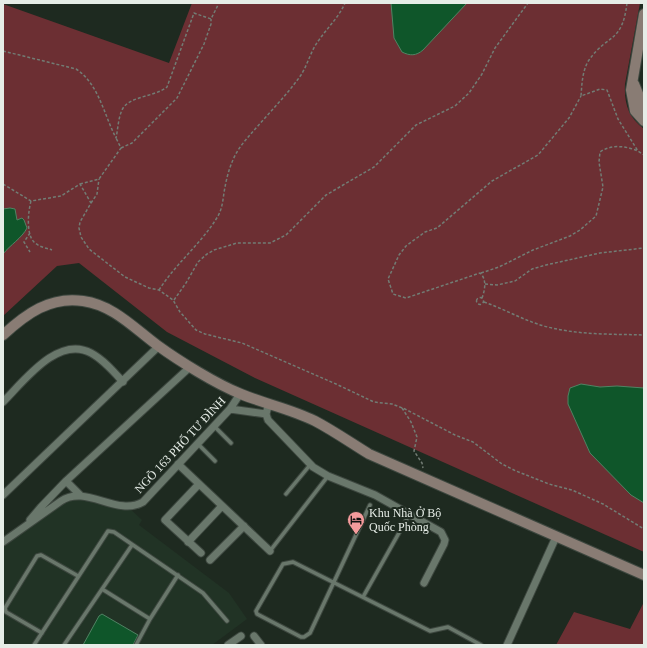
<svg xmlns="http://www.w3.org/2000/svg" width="647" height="648" font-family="Georgia,serif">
<rect width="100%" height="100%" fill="#1e2a20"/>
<path fill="#213325" d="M72,498L128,507L142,520L139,525L229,593L247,619L212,645H6L3,637V546Z"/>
<path fill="#6c2f33" d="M192,3H640L625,84C624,103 628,117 644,129V552L255,378L167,332L79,263L57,266L3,316V4L169,63Z
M644,602V645H556L574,612L630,629Z"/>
<path fill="#0f562a" stroke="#508363" d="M391,3H467L423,50C416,56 410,56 402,52L394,38Z
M10,208L15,209L17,220L22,218L24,220L27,228C22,238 10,245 3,254V209Z
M581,384L600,387L617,386L644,388V503L631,495L590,453L568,404V396L570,388Z
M102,614L138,635L133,645H83L99,616Z"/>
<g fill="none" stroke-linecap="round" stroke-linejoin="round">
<defs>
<path id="lane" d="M214,426L231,443
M198,444L215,461
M286,494L310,465
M370,505L310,633L304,637H301L257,614L256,611L283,564L293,562L430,631L448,627L481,645
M270,551L328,476
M102,589L150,619
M363,597L409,515
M42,633L6,612L5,608L37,556L41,555L78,576
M34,645L108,531L114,532L203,593L227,621
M64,645L132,545
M136,645L150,619L178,575"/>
<path id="street" d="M3,402C24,381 58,335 91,353C104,360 114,372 123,382
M269,403L266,414L268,420L313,467L328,476L375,495L441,532L445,540L444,544L424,583
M230,409L266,414
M178,464L270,551
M66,481L80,495
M199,484L165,520L201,553
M3,495L159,346
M30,520L41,507L66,481L190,367
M3,542L61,501C86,484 117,517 143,502L230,409L240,394
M188,542L222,506
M210,560L244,526
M254,636L261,645
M228,645L241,636
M507,645L556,537"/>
<path id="secondary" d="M644,14L631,90L635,111L644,121
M634,84L644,108
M3,335C26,314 50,296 83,301C113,305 134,328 157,345C179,361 216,384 241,394C265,404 291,409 315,421C334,431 351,443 369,454L644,575"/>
</defs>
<use href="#lane" stroke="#3d473f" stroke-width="5.5"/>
<use href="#street" stroke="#3d473f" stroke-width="9"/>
<use href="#secondary" stroke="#3d473f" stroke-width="12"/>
<path stroke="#727c74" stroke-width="1.5" stroke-dasharray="3 2" stroke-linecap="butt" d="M627,3C622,44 608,33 589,60C582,71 582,84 581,96L600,89L607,90L618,119L638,151L644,155
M3,51L76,69C99,84 104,115 116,138C118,129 118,119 122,110C128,96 155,97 167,87L194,13L211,19L219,3
M121,148L132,143L177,98L204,44L211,24V19
M3,184L31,201L61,196L80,184L91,203L80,222L79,228L81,237L89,249L125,277L149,288L159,290L173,300L180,312L196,330L205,334L242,343L336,384L374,402L392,404L405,409L455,435L473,442L502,464L516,471L549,484L572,490L603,504L644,529
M80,184L99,179L121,148L116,138
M31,201C28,212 26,234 34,242C39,247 46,248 52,250
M91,203L97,194L99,179
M30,233L24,242L30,252
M481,273L499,267L533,250L570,236L580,230L596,216L603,187L599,162L600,152C611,144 626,146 638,151
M485,284L497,285L515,281L532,269L546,265L600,253L644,248
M159,290C176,263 202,243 218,216C223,207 223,197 225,187C228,171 233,155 244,142C262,120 284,99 301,75C308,64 311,50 319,40C328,27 339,17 345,3
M476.5 301a3.5 3.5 0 1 1 7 0a3.5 3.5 0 1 1-7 0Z
M482,298C485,290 487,279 480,273L406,298L393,294L388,279L399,255L406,246L425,232L437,228L492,181L538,155L569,118L581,96
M174,300L186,283L198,262L207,254L214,250L237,243H270L286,235L326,195L374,167L416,125L455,106L469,93L482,74L495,48L528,3
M484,302C507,310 528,323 552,328C582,335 614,334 644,335
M402,408L411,422L417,437L414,451L422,463L423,468"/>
<use href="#lane" stroke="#69776b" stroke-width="3.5"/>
<use href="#street" stroke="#69776b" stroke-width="7"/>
<use href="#secondary" stroke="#897c74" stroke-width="10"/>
</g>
<defs>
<symbol id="hotel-pin" viewBox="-11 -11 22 30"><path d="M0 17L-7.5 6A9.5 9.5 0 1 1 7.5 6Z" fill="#f59b9c" stroke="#1e2a20"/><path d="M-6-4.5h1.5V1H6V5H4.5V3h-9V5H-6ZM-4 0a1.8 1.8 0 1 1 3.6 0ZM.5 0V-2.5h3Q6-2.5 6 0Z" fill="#111"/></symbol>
</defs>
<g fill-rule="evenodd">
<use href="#hotel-pin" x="346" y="510" width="20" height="27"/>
</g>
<g text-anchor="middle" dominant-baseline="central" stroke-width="4" stroke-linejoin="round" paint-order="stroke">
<g font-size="12" fill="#e6ede7" stroke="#1e2a20">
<text transform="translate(180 445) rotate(-47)">NGÕ 163 PHỐ TƯ ĐÌNH</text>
</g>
<g font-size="12" fill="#e6ede7" stroke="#1e2a20" text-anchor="start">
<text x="369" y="513">Khu Nhà Ở Bộ<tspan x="369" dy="14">Quốc Phòng</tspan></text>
</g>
</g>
<rect width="647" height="648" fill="none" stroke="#e6ede7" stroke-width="8"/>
</svg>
